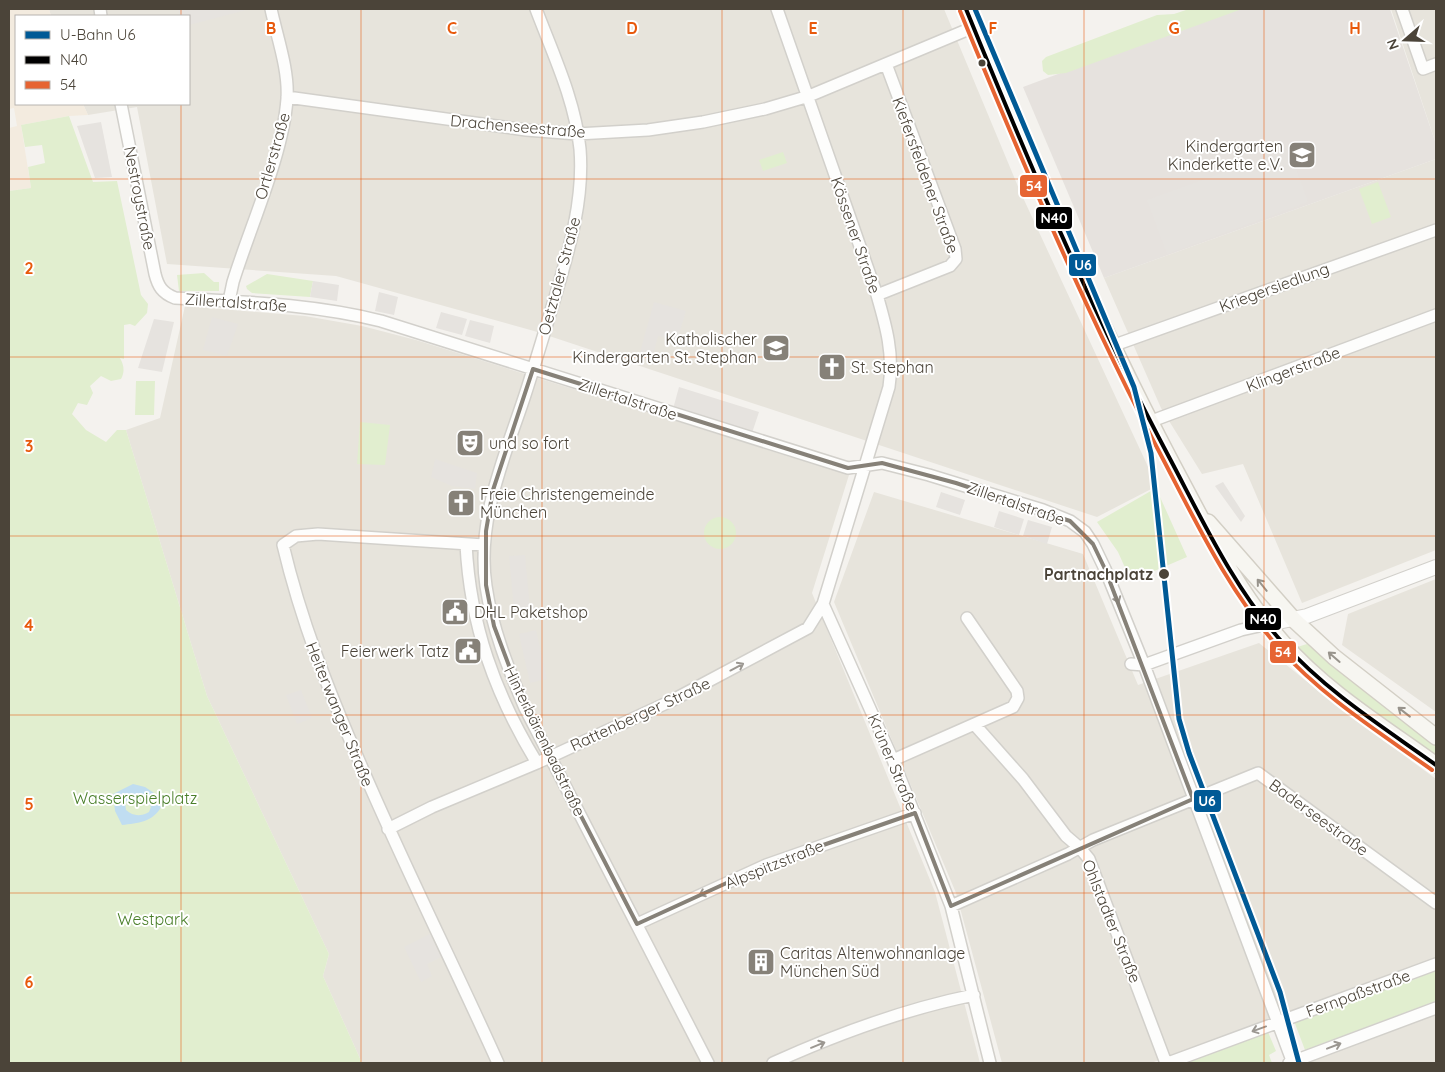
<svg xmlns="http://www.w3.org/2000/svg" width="1445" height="1072" font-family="Quicksand,sans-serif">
<rect width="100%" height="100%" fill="#f4f2ee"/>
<path fill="#e7e4dc" d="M49,9H944L1019,189L1157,486L1097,517L534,331L336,276L167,264L137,107L88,115L83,104H189V16H51Z
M1391,9H1436V144Z
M1436,159V550L1302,603L1243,464L1202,474L1161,408L1104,278Z
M185,306L305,316L362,326L416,340L849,475L812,593L935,892L980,1063H362L323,976L329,954L207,696L126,430L160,418Z
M874,492L1083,554L1138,685L1259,643L1341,709L1436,779V958L1151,1063H1002L956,893L834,602Z
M1436,579V712L1342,645L1348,614Z
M1436,1013V1063H1301Z"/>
<path fill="#f3ebdf" d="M9,9H49L51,16H16V104H83L88,115L69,116L21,125L31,188L9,191V128L17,126L14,108L9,109Z"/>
<path fill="#e6e2de" d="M1233,9H1390L1436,144V159L1104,278L1023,87Z"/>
<path fill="#e1eecf" d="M1189,9H1242L1066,73L1048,75L1043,71L1042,61L1046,57L1157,15L1174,14Z
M69,116L93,182L117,181L141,295L148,304L147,313L135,326L130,324L124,325V359L120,358C124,365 125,372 121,379L111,381L101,376L90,386L93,393L87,405L78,403L72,414L86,430L106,442L117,430H126L207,696L329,954L323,976L362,1063H9V191L31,188L28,167L45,163L42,145L25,147L21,125Z
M783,152L787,163L763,171L759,160Z
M1378,182L1391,217L1372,224L1359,189Z
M204,273L214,282H219V291H179L177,275Z
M267,274L313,281L310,297L252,293L247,289L246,286Z
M136,381H155L154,415H135Z
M360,422L390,425L385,465L357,464Z
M1156,488L1187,557L1131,581L1118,552L1097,522Z
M704 533a16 16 0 1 1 32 0a16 16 0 1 1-32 0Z
M1307,644L1364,691L1436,744V758L1358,703L1294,648Z
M1436,969V1001L1305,1050L1294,1021Z
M1268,1032L1276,1051L1269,1055L1272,1063H1184Z"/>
<path fill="#e6e3df" d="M178,9H250L189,25V16H180Z
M101,122L112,177L95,178L77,126Z
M1289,149L1308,202L1167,254L1147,200Z
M313,281L339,285L337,301L310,297Z
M379,292L398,297L394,315L375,311Z
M654,302L686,311L677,341L658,336L653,356L640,352Z
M441,312L467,319L462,335L436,328Z
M212,317L238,324L227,356L203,350Z
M154,319L174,322L162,372L138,368Z
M470,320L494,326L490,343L465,336Z
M679,387L759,412L752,433L673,409Z
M435,459L477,473L475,489L452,486L431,477Z
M1223,482L1245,516L1241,522L1215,486Z
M941,492L965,500L960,515L936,507Z
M999,511L1024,519L1019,535L994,527Z
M1028,520L1052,527L1047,544L1023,536Z
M525,555L530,609L514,610L509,556Z
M536,630L547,679L530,683L519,634Z
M301,690L312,718L297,724L286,695Z
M430,934L441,957L427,964L432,976L421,982L404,947Z"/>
<path fill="#c0ddf1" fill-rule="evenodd" d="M133,784L145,787L157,795L161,807C153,822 138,823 122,825L115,811L113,794ZM140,797L146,799L151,807L149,812C140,817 133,816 126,810L125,802Z"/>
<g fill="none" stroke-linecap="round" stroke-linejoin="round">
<defs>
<path id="minor" d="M100,9L101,16
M536,9C553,54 575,100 580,149C584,198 570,247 556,294C546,327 536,361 525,395C505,456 476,520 486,586C492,628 508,668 525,708L708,1063
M777,9L877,295C886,326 894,354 889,387L823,604L893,760L951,906L990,1063
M1402,9L1423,69L1436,64
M287,97L526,130L577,134L648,130L703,122L765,109L809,96L974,27
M121,104L155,274C158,286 162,293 175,298C244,302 313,304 381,321L848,468L882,463L929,475L1043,510L1070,521L1085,532L1093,544L1105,569L1144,665L1293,1063
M877,295L950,266L956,259L955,249L886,64
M229,301L233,282C250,227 283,155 287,99C289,70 277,37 271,9
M1112,346L1436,230
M1149,422L1436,315
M466,544C470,625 495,694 537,763
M484,545L318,534L296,536L283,545C301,621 329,692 360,763C403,864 453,963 498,1063
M1131,664L1144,665L1241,630L1268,624
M975,725L1023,779L1066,836L1080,848L1089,859L1166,1063
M893,760L1013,707L1018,698L1017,691L967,618
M388,829L432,807L537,763L671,701L808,628L823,604
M951,906L1068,854L1093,840L1258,773L1436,903
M637,924L766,865L915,813
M773,1063C837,1034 905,1009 974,995
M1168,1063L1436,964
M1289,1063L1436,1008"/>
<path id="tertiary" d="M1268,624L1307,616L1436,567"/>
<path id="secondary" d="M966,9C1032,172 1102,334 1186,490C1214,543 1242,598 1283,643C1326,692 1384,727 1436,765
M1208,522L1294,620L1334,657L1436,737"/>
</defs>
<use href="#minor" stroke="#d2d0cb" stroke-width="14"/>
<use href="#tertiary" stroke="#d2d0cb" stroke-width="16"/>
<use href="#secondary" stroke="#d3cfc5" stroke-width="18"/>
<use href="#minor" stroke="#fdfdfc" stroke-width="11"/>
<use href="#tertiary" stroke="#fdfdfc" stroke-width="14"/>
<use href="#secondary" stroke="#f7f6f1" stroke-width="15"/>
<defs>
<path id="bus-1" d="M966,9C1028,161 1092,312 1169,457C1203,521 1234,589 1283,643C1327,692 1383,727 1436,765"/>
<path id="bus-2" d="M960,11C1023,164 1087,315 1164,461C1198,526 1230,593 1279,648C1323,697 1379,732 1432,770"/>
</defs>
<use href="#bus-1" stroke="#fff" stroke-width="8"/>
<use href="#bus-2" stroke="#fff" stroke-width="8"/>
<use href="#bus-1" stroke="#000" stroke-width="4"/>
<use href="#bus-2" stroke="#e66432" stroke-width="4"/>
<defs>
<path id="metro-1" d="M975,9L1134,387L1151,453L1179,719L1189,753L1280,992L1299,1063"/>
</defs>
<use href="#metro-1" stroke="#fff" stroke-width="9"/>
<use href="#metro-1" stroke="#005a96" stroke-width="5"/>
</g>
<defs><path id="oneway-shaft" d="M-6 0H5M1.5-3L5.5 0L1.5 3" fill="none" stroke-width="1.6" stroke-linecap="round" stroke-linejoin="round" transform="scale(1.25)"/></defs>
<g stroke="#98948c">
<use href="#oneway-shaft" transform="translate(1262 585) rotate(-129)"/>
<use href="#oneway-shaft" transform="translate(1334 657) rotate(-139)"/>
<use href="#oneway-shaft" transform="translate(1404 712) rotate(-142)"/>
</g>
<g stroke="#9b9791">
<use href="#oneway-shaft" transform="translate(1116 596) rotate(68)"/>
<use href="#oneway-shaft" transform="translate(737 667) rotate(-28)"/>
<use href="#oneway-shaft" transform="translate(706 892) rotate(156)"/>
<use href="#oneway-shaft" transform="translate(1259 1029) rotate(160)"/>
<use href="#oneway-shaft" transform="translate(818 1045) rotate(-22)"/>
<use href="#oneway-shaft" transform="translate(1334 1046) rotate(-21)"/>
</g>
<path fill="none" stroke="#868178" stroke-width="4" stroke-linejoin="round" d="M533,369L848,468L882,463L956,483L1070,521L1093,544L1105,569L1193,799L951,906L915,813L766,865L637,924L525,708L494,626L486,585V531L493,490Z"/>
<path fill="none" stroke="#e8590c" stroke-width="1" stroke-opacity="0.55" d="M181,9V16M361,9V1063M542,9V1063M722,9V1063M903,9V1063M1084,9V1063M1264,9V1063M181,104V1063M9,179H1436M9,357H1436M9,536H1436M9,715H1436M9,893H1436"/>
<defs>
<symbol id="school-square" viewBox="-11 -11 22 22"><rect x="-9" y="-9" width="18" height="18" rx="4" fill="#868178" stroke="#fff"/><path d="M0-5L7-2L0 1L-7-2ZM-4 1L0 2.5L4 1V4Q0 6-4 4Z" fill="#fff"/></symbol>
<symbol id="church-square" viewBox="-11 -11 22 22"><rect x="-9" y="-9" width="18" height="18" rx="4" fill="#868178" stroke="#fff"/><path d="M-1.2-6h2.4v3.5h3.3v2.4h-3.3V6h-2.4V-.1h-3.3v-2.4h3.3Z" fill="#fff"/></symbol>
<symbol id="theatre-square" viewBox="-11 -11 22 22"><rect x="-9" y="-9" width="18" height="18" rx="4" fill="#868178" stroke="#fff"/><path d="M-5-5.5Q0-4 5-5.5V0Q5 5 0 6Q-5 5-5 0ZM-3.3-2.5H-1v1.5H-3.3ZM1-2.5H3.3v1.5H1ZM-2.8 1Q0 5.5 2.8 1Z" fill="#fff"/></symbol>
<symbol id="civic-square" viewBox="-11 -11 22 22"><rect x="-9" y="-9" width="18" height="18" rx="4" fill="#868178" stroke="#fff"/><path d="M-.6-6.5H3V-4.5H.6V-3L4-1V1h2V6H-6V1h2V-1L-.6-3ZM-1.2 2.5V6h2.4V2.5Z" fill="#fff"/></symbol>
<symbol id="building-square" viewBox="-11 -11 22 22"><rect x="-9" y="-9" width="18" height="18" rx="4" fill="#868178" stroke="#fff"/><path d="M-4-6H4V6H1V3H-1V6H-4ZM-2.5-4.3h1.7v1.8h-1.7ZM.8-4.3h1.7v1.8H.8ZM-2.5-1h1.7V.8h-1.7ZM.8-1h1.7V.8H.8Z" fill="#fff"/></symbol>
</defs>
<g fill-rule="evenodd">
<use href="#school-square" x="1286" y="139" width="32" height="32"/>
<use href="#school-square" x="760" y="332" width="32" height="32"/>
<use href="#church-square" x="816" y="351" width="32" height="32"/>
<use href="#theatre-square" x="454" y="427" width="32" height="32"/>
<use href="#church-square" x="445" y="487" width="32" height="32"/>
<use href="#civic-square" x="439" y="596" width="32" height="32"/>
<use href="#civic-square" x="452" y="635" width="32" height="32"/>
<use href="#building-square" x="745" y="946" width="32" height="32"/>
</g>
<g fill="#4b4439" stroke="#fff" stroke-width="2">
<circle cx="982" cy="63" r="4.5"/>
<circle cx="1164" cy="574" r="6"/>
</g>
<g text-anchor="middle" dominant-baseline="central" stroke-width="4" stroke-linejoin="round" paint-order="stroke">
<g font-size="16" fill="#4b4439" stroke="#fff">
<text transform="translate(518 126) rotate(5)">Drachenseestraße</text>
<text transform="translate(272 156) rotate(-74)">Ortlerstraße</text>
<text transform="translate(926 175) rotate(70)">Kiefersfeldener Straße</text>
<text transform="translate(140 198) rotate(79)">Nestroystraße</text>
<text transform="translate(856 235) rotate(71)">Kössener Straße</text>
<text transform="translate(559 276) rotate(-75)">Oetztaler Straße</text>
<text transform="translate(1274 287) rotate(-20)">Kriegersiedlung</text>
<text transform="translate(236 302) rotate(4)">Zillertalstraße</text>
<text transform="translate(1293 369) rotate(-21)">Klingerstraße</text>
<text transform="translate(628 399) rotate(18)">Zillertalstraße</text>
<text transform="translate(1016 503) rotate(19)">Zillertalstraße</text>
<text transform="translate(340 714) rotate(68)">Heiterwanger Straße</text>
<text transform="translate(640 714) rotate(-25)">Rattenberger Straße</text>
<text transform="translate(545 741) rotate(64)">Hinterbärenbadstraße</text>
<text transform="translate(893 762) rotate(67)">Krüner Straße</text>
<text transform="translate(1319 817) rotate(36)">Baderseestraße</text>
<text transform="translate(774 864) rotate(-22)">Alpspitzstraße</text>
<text transform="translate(1112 921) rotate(68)">Ohlstadter Straße</text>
<text transform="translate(1358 993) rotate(-20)">Fernpaßstraße</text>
</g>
<g font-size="16" fill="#4b4439" stroke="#fff" text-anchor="start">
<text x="1283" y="146" text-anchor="end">Kindergarten<tspan x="1283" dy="18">Kinderkette e.V.</tspan></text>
<text x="757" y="339" text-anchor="end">Katholischer<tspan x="757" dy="18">Kindergarten St. Stephan</tspan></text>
<text x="851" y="367">St. Stephan</text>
<text x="489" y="443">und so fort</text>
<text x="480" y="494">Freie Christengemeinde<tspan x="480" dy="18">München</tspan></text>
<text x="474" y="612">DHL Paketshop</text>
<text x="449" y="651" text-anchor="end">Feierwerk Tatz</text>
<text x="780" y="953">Caritas Altenwohnanlage<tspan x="780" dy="18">München Süd</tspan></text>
</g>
<g font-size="16" font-weight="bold" fill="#4b4439" stroke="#fff" text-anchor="end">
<text x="1153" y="574">Partnachplatz</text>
</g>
<g font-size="16" fill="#4a7f2a" stroke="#fff">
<text x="135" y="798">Wasserspielplatz</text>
<text x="153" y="919">Westpark</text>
</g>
</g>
<g font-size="16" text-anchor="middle" font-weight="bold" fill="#e8590c" stroke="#fff" stroke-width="4" stroke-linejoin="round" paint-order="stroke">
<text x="271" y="34">B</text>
<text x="452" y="34">C</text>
<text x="632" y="34">D</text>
<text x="813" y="34">E</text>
<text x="993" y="34">F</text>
<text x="1174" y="34">G</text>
<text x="1355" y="34">H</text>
<text x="29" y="274">2</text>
<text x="29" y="452">3</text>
<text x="29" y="631">4</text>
<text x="29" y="810">5</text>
<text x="29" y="988">6</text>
</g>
<g stroke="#fff" stroke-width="2">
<rect x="1019" y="174" width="29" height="24" rx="5" fill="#e66432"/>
<rect x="1035" y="206" width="38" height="24" rx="5" fill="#000"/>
<rect x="1068" y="253" width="29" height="24" rx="5" fill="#005a96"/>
<rect x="1244" y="607" width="38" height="24" rx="5" fill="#000"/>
<rect x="1269" y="640" width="28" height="24" rx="5" fill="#e66432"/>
<rect x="1193" y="789" width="29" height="24" rx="5" fill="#005a96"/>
</g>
<g font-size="14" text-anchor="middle" font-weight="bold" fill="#fff">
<text x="1034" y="191">54</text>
<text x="1054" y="223">N40</text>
<text x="1083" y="270">U6</text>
<text x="1263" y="624">N40</text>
<text x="1283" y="657">54</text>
<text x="1207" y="806">U6</text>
</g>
<rect width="1445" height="1072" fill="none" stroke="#4b4439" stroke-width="20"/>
<rect x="15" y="15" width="175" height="90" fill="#ffffff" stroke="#b7b4b0"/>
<rect x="25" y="31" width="25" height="8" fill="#005a96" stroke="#b7b4b0"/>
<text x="60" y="40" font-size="15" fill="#4b4439">U-Bahn U6</text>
<rect x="25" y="56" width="25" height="8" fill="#000000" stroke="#b7b4b0"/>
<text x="60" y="65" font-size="15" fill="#4b4439">N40</text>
<rect x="25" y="81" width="25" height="8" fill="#e66432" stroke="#b7b4b0"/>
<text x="60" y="90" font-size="15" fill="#4b4439">54</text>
<g transform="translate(1405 40) rotate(250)" stroke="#ffffff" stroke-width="4" paint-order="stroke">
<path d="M0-4L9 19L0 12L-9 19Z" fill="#4b4439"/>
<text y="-8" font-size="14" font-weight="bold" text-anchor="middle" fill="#4b4439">N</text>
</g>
</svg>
